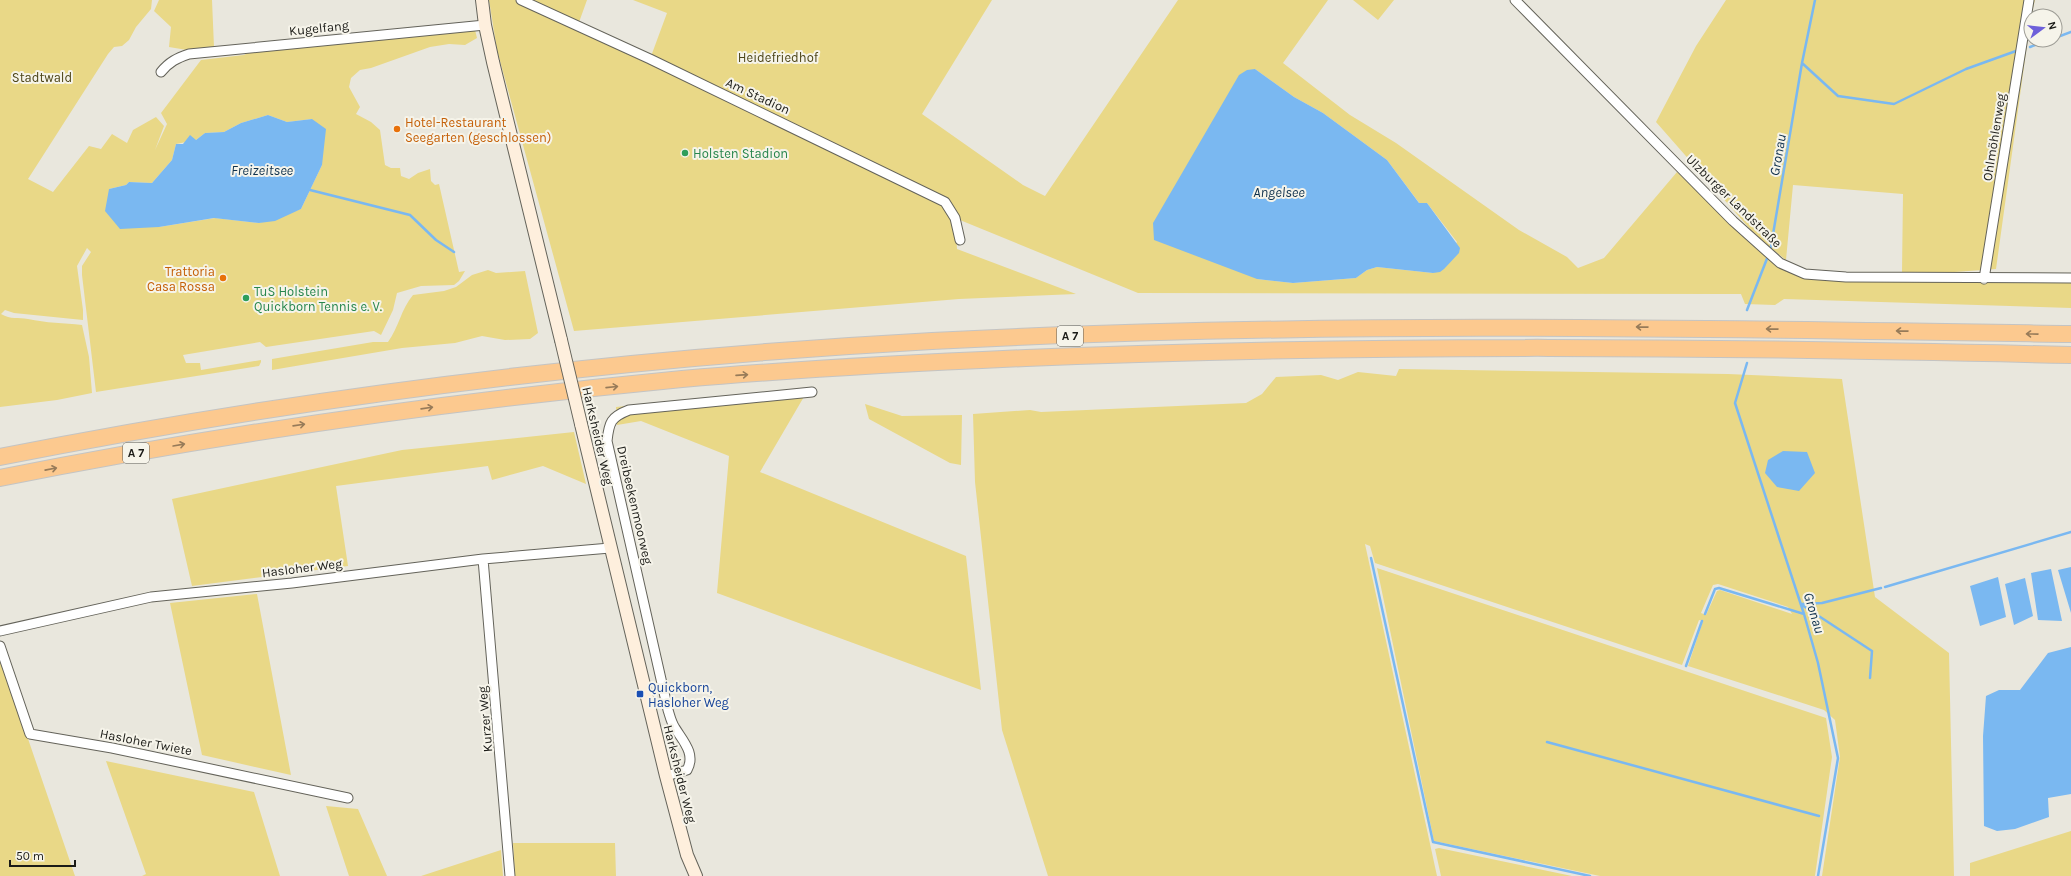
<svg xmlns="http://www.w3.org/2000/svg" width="2071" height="876" font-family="Karla,sans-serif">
<rect width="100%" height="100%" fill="#e9e7dd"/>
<path fill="#e9d887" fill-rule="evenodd" d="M0,0H152L151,9L136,27L129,40L122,46L114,47L108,54L28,179L53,192L89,146L101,149L112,134L127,143L133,130L156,117L164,126L155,150L167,124L161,113L201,60L244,55L257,48L475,30L477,38L465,45L449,44L430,47L371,68L360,70L351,78L349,87L360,107L356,114L371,122L380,130L385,165L391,168H400L401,176L409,179L418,173L430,169L431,181L435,185L439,184L459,272L465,271L459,281L454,285L421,286L397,293L393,310L381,335L374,331L266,347L260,342L183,355L186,363H200L201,370L261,360V362L259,366L96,392L82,275V266L91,252L87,248L77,266L83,310V320L14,313L5,310L1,314C11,320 18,317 28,319C46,323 64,323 82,325L89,357L92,393L57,400L0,407ZM268,115L287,122L312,119L322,165L301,209L259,223L215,218L159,227L109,189L126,185L129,182L152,183L172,160L176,144L196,140L205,133L224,132L241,123Z
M159,0H212L214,47L187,50L169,47L171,27L154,11Z
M489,0H587L578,25L650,59L667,13L633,0H992L922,114L1023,185L1045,196L1178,0H1328L1283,63L1350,115L1396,143L1519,230L1567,257L1578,268L1604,258L1677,172L1756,247L1804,276L2071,282V308L1784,299L1775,305L1745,304L1741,294L1138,293L955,218L957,249L1076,294L959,299L574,331L497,50ZM1255,69L1294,97L1323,113L1387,160L1420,204L1427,203L1457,242L1433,273L1377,267L1367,270L1356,278L1293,283L1257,279Z
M1353,0H1394L1378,20Z
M1726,0H2035L2031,16L1996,269L1927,274L1902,272L1903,194L1793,185L1786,260L1757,237L1656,122L1696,46Z
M488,270L496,273L525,271L538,333L530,339L505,340L482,336L455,343L402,348L272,370V359L373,342H388C399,327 401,309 413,295L444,291L456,287L472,275Z
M1399,369L1728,374L1842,379L1875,597L1949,653L1954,876H1822L1840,757L1835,720L1824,710L1688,666L1703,621L1699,620L1682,665L1375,563L1370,546L1365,544L1437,876H1048L1002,730L975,482L973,414L1030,410L1041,412L1246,403L1262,394L1276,377L1321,375L1338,380L1358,372L1396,376ZM1718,584L1788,607L1792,614L1720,590L1717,591L1706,615L1701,613L1713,585Z
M794,390L805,395L760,472L966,556L981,690L717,593L729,456L641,421L617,425L616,407Z
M865,404L902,416L962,415L961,465L950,463L869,419Z
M574,432L586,484L543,466L492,480L488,466L336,486L348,566L192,586L172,499L402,450Z
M1377,568L1826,718L1832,757L1815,876H1600L1434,841Z
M257,594L291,775L202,755L170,603Z
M0,657L75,876H0Z
M106,761L254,792L280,876H142L146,874Z
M326,806L358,809L387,876H349Z
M2071,831V876H1970V863Z
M513,843H615L616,876H515Z
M1439,848L1572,876H1441L1435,849Z
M501,850L503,876H421Z"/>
<path fill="#7ab8f1" d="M1255,69L1294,97L1323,113L1387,160L1419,203H1427L1460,248L1459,253L1444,269L1440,272L1433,273L1377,267L1367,270L1356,278L1293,283L1257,279L1154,240L1153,223L1239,75L1247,70Z
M268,115L287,122L312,119L326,129L322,165L301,209L275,221L259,223L214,218L159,227L120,229L105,211L109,189L126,185L129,182L152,183L172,160L176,144H183L190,135L196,140L205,133L224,132L241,123Z
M1783,451L1807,452L1815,473L1799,491L1777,487L1765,473L1768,460Z
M2071,567V613L2058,570Z
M2051,569L2062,621L2038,620L2031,573Z
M1998,577L2006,617L1980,626L1970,586Z
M2025,578L2033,616L2014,625L2005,584Z
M2071,647V794L2048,798L2049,817L2015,829L1997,831L1984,826L1983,736L1986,696L1999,690H2020L2048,653Z"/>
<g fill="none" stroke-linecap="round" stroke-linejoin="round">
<path stroke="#7ab8f1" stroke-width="2.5" d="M2055,38L2071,32
M2030,47L2049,40
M1802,63L1838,96L1894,104L1966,69L2016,51
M310,190L410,215L436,240L454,252
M1770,252L1802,63L1815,0
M1747,310L1768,256
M1747,363L1735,403L1804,614L1818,663L1838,758L1818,876
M1371,558L1433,842L1590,876
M1885,587L2071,532
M1802,604L1822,603L1881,588
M1802,605L1872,651L1870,678
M1705,614L1715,589L1719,588L1804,614
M1686,666L1702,621
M1547,742L1819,816"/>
<defs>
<path id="street" d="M521,0L650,59L945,202L955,218L960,240
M1515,0L1733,221L1780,263L1805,274L1846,277L2071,278
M161,72C169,62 177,58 189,54L485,25
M1984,279L2029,0
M483,559L510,876
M0,631L151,597L292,583L483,559L610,548
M0,646L30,734L112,748L348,798
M666,776L687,770C696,754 683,741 675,728C671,722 670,716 668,710L607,441C609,422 611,417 629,410L812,392"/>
<path id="secondary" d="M482,0L485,25L493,62L561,340
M581,424L666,776L687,855L696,876"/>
<path id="highway" d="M0,457C307,396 620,358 932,341C1312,321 1691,328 2071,334
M0,478C225,433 453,401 682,379C797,369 912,363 1026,358C1374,343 1723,347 2071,355"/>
</defs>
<use href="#street" stroke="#64635a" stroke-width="11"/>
<use href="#secondary" stroke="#64635a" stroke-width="14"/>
<use href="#highway" stroke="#c4c4c3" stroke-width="18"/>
<use href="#street" stroke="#fff" stroke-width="9"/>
<use href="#secondary" stroke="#feefdd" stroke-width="12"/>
<use href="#highway" stroke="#fcc98f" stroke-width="16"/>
<defs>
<path id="secondary-bridge" d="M561,340L581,424"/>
</defs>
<use href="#secondary-bridge" stroke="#64635a" stroke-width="14" stroke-linecap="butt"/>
<use href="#secondary-bridge" stroke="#feefdd" stroke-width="12"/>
</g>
<defs><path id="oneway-shaft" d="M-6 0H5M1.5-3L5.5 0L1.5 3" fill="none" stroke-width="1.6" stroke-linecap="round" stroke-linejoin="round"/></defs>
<g stroke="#977b59">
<use href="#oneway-shaft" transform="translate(1642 327) rotate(-179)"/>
<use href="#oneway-shaft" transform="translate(1772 329) rotate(-179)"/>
<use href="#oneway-shaft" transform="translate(1902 331) rotate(-179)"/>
<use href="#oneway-shaft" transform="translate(2032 334) rotate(-179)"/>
<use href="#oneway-shaft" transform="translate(742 375) rotate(-4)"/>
<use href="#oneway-shaft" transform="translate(612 387) rotate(-6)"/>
<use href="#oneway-shaft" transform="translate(427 408) rotate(-8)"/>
<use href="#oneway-shaft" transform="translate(299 425) rotate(-8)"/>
<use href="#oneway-shaft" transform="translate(179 445) rotate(-10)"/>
<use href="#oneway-shaft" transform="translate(51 469) rotate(-11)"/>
</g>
<g fill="#e8710a" stroke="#f6f4ea" stroke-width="1.5">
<circle cx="397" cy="129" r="4"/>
<circle cx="223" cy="278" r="4"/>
</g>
<g fill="#2e9e5b" stroke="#f6f4ea" stroke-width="1.5">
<circle cx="685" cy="153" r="4"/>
<circle cx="246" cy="298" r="4"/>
</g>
<rect fill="#1a4fb4" stroke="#f6f4ea" stroke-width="1.5" x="636" y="690" width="8" height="8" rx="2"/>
<g text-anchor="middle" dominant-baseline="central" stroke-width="4" stroke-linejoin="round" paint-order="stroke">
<g fill="#f6f4ea" stroke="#5d5c56" stroke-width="1">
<rect x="1057" y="326" width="26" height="20" rx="3"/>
<rect x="123" y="443" width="26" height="20" rx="3"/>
</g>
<g font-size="12" font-weight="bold" fill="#1b1b17">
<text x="1070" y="336">A 7</text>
<text x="136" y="453">A 7</text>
</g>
<g font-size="13" fill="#1b1b17" stroke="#f6f4ea">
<text transform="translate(319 28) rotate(-6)">Kugelfang</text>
<text transform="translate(758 96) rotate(25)">Am Stadion</text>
<text transform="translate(1994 137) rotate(-81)">Ohlmöhlenweg</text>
<text transform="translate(1734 201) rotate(44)">Ulzburger Landstraße</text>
<text transform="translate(598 436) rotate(77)">Harksheider Weg</text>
<text transform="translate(635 505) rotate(77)">Dreibeekenmoorweg</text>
<text transform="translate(302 568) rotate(-7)">Hasloher Weg</text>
<text transform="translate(485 719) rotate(-95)">Kurzer Weg</text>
<text transform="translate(146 742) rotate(11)">Hasloher Twiete</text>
<text transform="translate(680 774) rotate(76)">Harksheider Weg</text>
</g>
<g font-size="13" fill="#4c4417" stroke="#f6f4ea">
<text x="778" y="57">Heidefriedhof</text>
<text x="42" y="77">Stadtwald</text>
</g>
<g font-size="13" fill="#c56008" stroke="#f6f4ea" text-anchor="start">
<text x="405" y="122">Hotel-Restaurant<tspan x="405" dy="15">Seegarten (geschlossen)</tspan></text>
<text x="215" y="271" text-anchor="end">Trattoria<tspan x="215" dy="15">Casa Rossa</tspan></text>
</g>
<g font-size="13" fill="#27864d" stroke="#f6f4ea" text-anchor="start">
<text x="693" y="153">Holsten Stadion</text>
<text x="254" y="291">TuS Holstein<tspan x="254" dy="15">Quickborn Tennis e. V.</tspan></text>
</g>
<g font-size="13" fill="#164399" stroke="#f6f4ea" text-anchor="start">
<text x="648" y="687">Quickborn,<tspan x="648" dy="15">Hasloher Weg</tspan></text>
</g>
<g font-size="14" font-style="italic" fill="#0f314d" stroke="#f6f4ea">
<text transform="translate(1778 155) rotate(-80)">Gronau</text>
<text x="262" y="170">Freizeitsee</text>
<text x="1279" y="192">Angelsee</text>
<text transform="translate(1814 613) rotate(73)">Gronau</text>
</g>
</g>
<g transform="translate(2043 28) rotate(75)"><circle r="19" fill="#f6f4ea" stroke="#9e9d96"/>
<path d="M0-3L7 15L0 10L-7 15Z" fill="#6e60da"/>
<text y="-6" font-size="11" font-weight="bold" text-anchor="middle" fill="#1b1b17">N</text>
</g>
<path d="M10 860v6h65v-6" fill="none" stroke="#1b1b17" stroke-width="2"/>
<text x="16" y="860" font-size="12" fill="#1b1b17" stroke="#f6f4ea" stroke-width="3" paint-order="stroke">50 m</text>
</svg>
